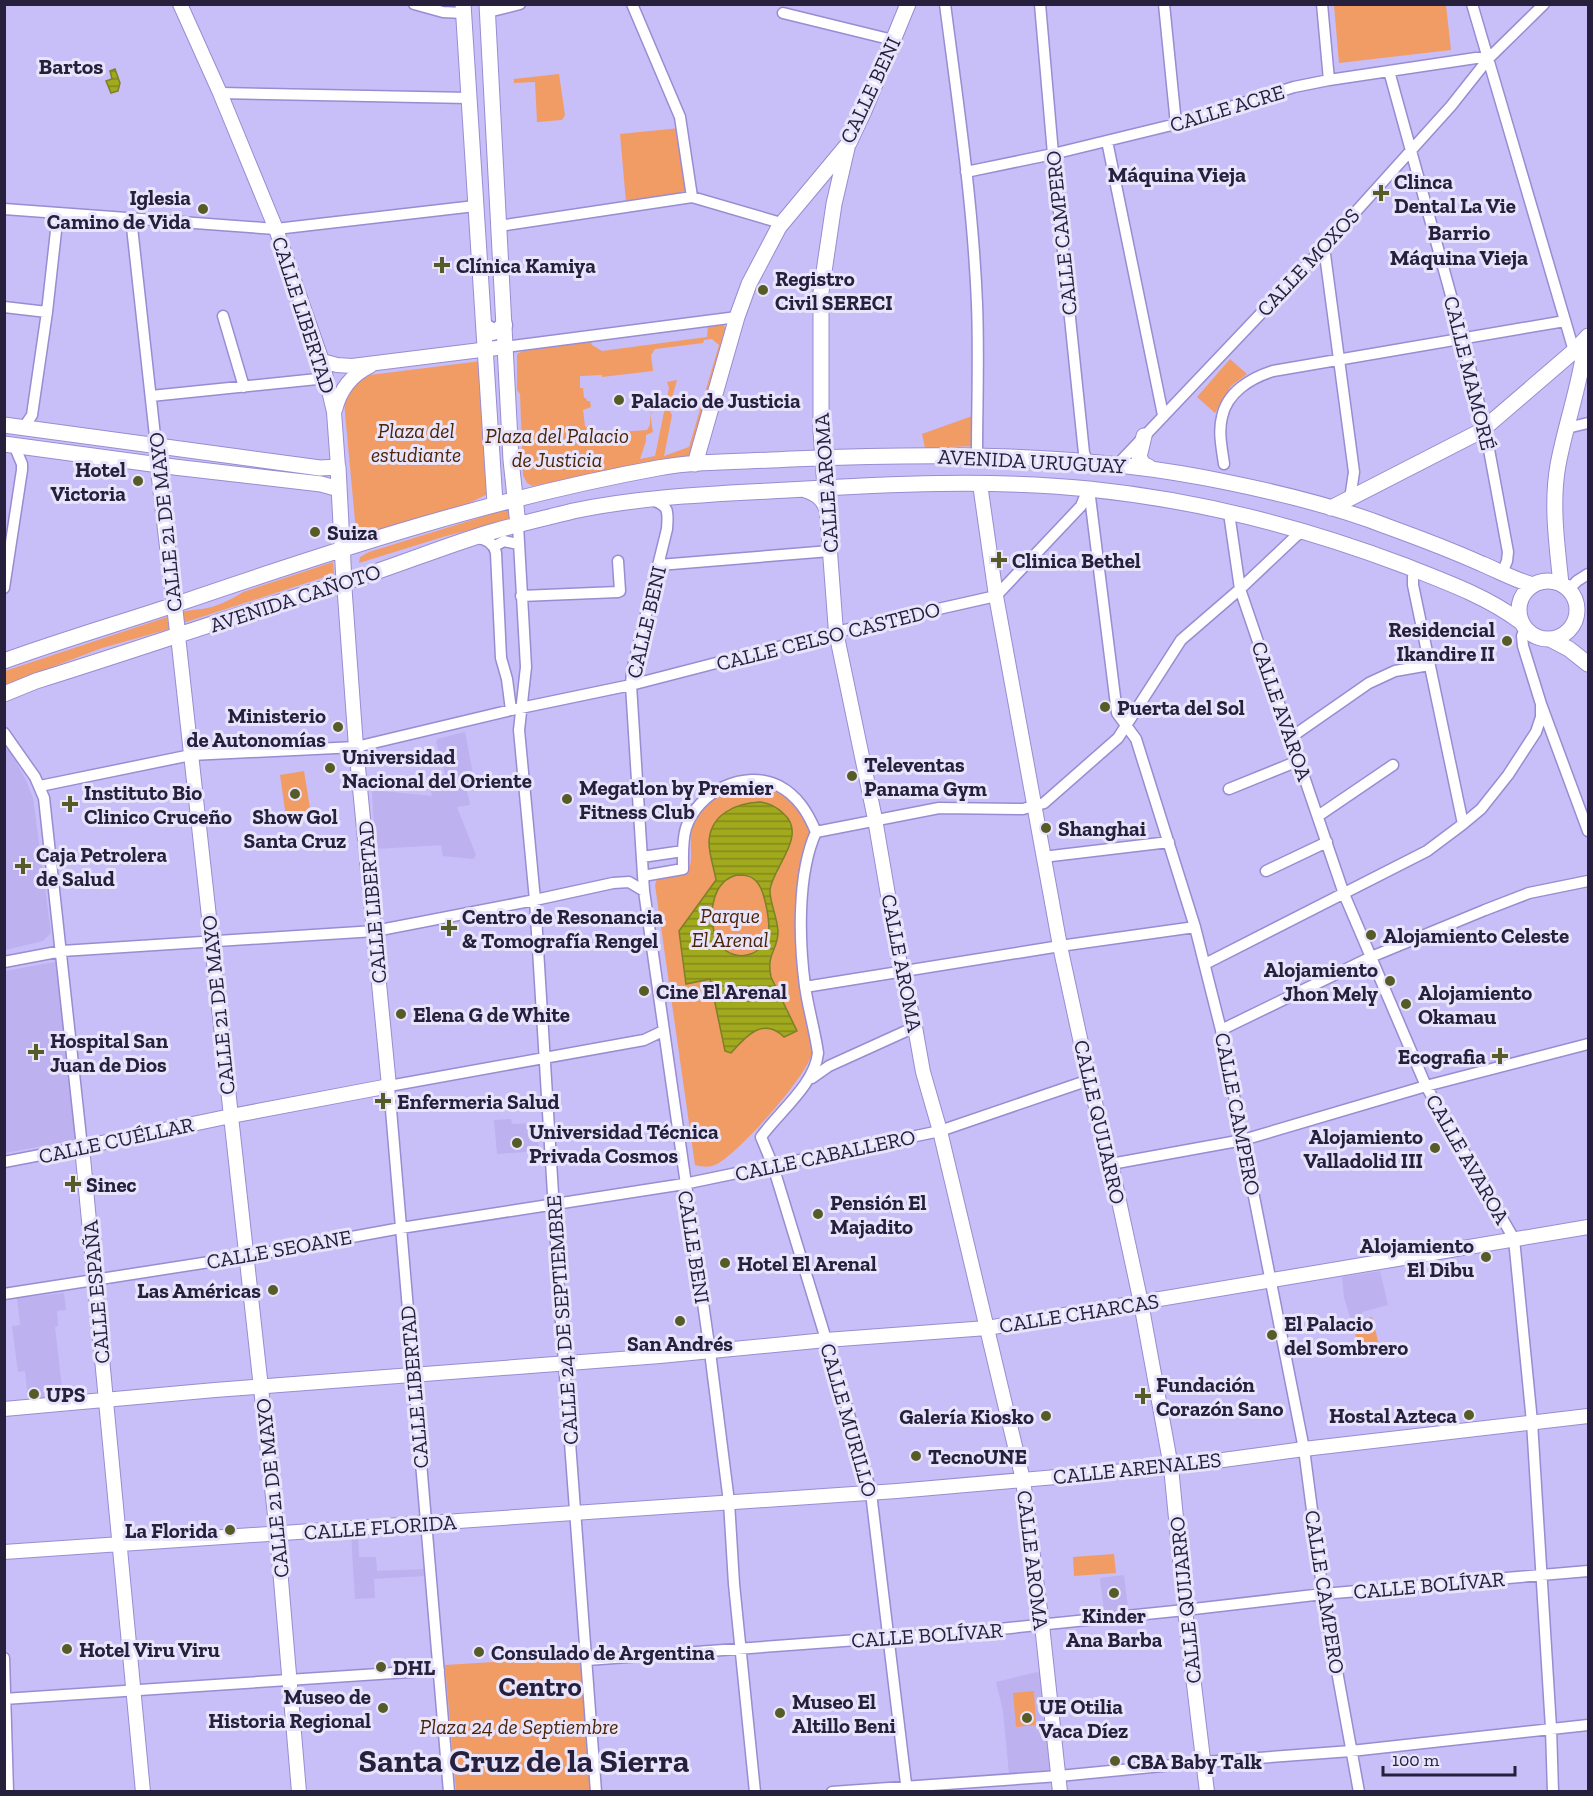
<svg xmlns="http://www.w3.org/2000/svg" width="1593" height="1796" font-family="'Zilla Slab',serif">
<defs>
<pattern id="water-rules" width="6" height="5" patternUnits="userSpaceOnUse" patternTransform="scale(1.5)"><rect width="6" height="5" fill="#a1a91d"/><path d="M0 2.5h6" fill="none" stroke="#83891b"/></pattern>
</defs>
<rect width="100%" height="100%" fill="#c8bef8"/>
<path fill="#bdb1f0" d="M465,732L476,790L467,791L470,805L457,807L476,855L473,859L443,856L441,845L375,849L372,790L432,796L428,779L445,774L436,742L437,739Z
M4,741L25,778L33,798L51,933L43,941L5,950Z
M55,962L59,966L77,1134L75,1140L5,1153V971Z
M511,1119L512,1124L537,1123L539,1151L497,1154L494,1120Z
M1380,1271L1388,1305L1362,1312L1364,1319L1372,1317L1380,1349L1361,1354L1344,1297L1342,1277Z
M64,1293L66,1310L57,1311L58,1326L55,1327L63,1396L28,1400L25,1371L18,1372L12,1326L20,1325L17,1298Z
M351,1533H358L359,1557H376L377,1571L424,1569V1576L374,1579L375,1598L355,1599Z
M1124,1575L1128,1608L1104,1611L1100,1578Z
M1037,1672L1044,1677L1055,1766L1050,1771L1009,1774L1003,1711L996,1682Z"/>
<path fill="#f19c65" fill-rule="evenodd" d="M1334,5H1446L1451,50L1339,63Z
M559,74L565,115L562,120L537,122L535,82L514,83V79Z
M680,128L688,190L681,194L626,202L620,134Z
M723,325L727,329L691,457L532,486L527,483L523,475L520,394L517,390V354L523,351L591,342L592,345L602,351L707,337L708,326ZM712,339L719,345L689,447L664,456L672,415L669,409L677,380L667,382L669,388L655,456L640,459L646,441V435L653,432L650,414L654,412L650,413V425L647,430L595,434L585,426L583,410L591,407L590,401H587L586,398H584L583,388H580V376L602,375V377L653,371L651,355L655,349L703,343L704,340Z
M1230,359L1247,374L1231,386L1215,413L1197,397Z
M481,361L488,494L450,512L357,542L344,402L351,386L370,375Z
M975,415V446L925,448L922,434Z
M514,504V519L446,536L359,563L360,557L369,552L504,510Z
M333,562L334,574L183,623L182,612C189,610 195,610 202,609C216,607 231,600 243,592Z
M167,617L169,629L102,648L5,685V671Z
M304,771L311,814L286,817L280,775Z
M759,784C788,791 792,802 810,824L809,838L801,857L799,877L812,1054C805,1078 740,1152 717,1164C709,1168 703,1167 695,1165L655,885L657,879L688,873C693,860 690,849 691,836C693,800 728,787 759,784Z
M1372,1317L1380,1349L1361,1354L1352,1323Z
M1114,1554L1116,1573L1074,1576L1073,1557Z
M580,1653L591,1791H456L445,1665L575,1657Z
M1034,1691L1036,1725L1016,1727L1013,1693Z"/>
<path fill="url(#water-rules)" stroke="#7c8026" stroke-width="1.5" fill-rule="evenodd" d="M115,69L120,83L118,91L111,93L106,81L112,79L110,71Z
M760,802C770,803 777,807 784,814C808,836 772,868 770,890C769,900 778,919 778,932C778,950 766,953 771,977L797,1031L784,1037C763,1016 745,1037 731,1053L725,1051L710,979L686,984L679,931L716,880C714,868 709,855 709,842C710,815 735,803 760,802ZM737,875C743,875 750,875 755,880C765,888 773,930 766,941C752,964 720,959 714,932C709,910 713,881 737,875Z"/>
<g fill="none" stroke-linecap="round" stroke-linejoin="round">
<defs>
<path id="minor" d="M414,4L443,12L463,13
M632,4L680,117L692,197
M945,4C958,104 973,204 977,304C979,354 977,405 977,455
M1040,4L1053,154L1084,453L1087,460
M1164,4L1176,124
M1322,4L1329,80
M1472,4L1574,351
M488,12L520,4
M783,13L893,40
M1389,71L1463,339L1485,428L1508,552L1507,561L1502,573
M220,93L469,98
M1107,141L1163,415
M966,172L1053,154L1176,124L1294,87L1329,80L1476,58H1489
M4,209L276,229L475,206
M131,218L156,445
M499,226L692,197L781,223
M1324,247L1354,472L1350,499
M4,307L47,312
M223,316L244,387
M505,347L737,317
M151,396L327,378
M24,427L32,415L47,312L58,213
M1567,428L1588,423
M1118,464L1324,247L1451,106L1489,58L1544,4
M1224,464C1222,449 1218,432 1222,417C1227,392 1251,378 1273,371L1565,321
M1089,489L1117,713L1136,739L1195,927L1221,1030L1304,1449L1323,1594L1359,1792
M652,500C670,506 668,512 667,529L632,671L631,685L644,891L710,1352L729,1502L734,1584L755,1792
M1229,513L1240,589L1344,894L1426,1086L1514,1239L1532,1422L1551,1728L1553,1792
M518,525L526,667L519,730L535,900L560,1308L596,1792
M477,538C487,539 494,543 496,553L501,658L507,679L511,710
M495,546L504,541L518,544
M659,565L830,551
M1417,571L1413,577V585L1463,824
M4,588L22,470V464L14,445
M1569,589L1577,581L1588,574
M521,596L618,592L620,591L618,561
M1525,628L1522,636L1523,646L1541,704L1588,831
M4,733L35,777L44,798L82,1147L4,1162
M1290,738L1369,683L1395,671L1429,665
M40,786L191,755L356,747L511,710L631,685L836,632L996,596L1081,506L1088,489
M1229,789L1298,761
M1318,816L1393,765
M816,832C797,874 799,941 805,986C808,1008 815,1031 818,1053C815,1084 779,1112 761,1137L773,1166L855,1434L871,1493L907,1792
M816,832L939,808L1023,809L1044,803L1118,738L1181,640L1240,589L1296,536L1304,531
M642,857L683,851
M1043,857L1169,842
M1266,871L1327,842
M643,876L683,869C683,855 682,841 686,828C697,792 745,768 779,786C798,796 808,813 816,832
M4,962L62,951L375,931L535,900L613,883L629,882L644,891
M1205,964L1427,851L1463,824L1481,809L1508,775L1536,732L1541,717V704
M805,987L1060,946L1195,927
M1221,1030L1371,957L1485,910L1529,893L1588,881
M812,1078L829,1066L915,1027
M1111,1164L1243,1140L1426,1086L1588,1044
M4,1294L248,1256L401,1228L684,1184L940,1131L1089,1080
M4,1658L8,1792
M587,1660L980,1631L1185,1610L1323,1594L1588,1571
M4,1699L439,1670
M449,1792L389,1086L644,1040L663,1031
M832,1792L1059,1776L1204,1762L1351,1751L1588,1725"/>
<path id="tertiary" d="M180,4L220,93L276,229L322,361L334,412L338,467
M322,361L337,365L352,366L505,347
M335,410C340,390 351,375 370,366
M980,484L996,596L1060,946L1089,1080L1111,1164L1141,1303L1171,1467L1185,1610L1207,1792
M826,499L836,632L875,819L901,971L915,1027L923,1072L940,1131L1023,1480L1042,1625L1060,1792
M178,636L277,1533L299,1792
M4,1409L215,1390L660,1356L826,1340L987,1328L1588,1227
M4,1552L897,1491L1171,1467L1304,1449L1588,1416
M143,1792L82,1147L231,1116L389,1086L356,747L344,582"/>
<path id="secondary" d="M463,4L495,503
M487,4L511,460L518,525
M4,425L320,468L338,467L344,582
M1144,436L1139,457L1143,464L1149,467
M4,444L174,467L321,484L339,489
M157,457L178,636
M695,464L737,317L749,284L779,227L849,143L864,111L908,4
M825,488L821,431V292L834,204L847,148
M805,490C817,494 823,498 827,510
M1331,508L1481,431L1574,351L1588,336
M1519 610a29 29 0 1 1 58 0a29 29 0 1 1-58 0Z
M1561,584C1557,545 1551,504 1558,465C1566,422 1581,383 1586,339
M1550,639L1569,649L1588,664
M4,661C62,640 120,623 177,604C335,550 493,498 658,468C702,460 747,462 792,459C938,453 1083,452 1226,482C1280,493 1335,506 1386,526C1419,538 1451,550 1482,564C1499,571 1515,580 1533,585
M4,694L36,681C139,649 241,613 345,582C394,567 441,547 491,532C518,524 546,518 573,511C644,496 716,494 788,490C887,484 991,479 1089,489C1196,500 1303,527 1403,565C1444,581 1486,596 1521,622"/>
<path id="primary" d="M485,327L493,332L499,330L504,325"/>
</defs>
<use href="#minor" stroke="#9a8cd2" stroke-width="13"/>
<use href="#tertiary" stroke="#9a8cd2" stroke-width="16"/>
<use href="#secondary" stroke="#9a8cd2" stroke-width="17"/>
<use href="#primary" stroke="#9a8cd2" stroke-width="19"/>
<use href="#minor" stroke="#fff" stroke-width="10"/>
<use href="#tertiary" stroke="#fff" stroke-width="14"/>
<use href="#secondary" stroke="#fff" stroke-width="15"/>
<use href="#primary" stroke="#fff" stroke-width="16"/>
</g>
<g fill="#575b28" stroke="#e8e4fb" stroke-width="2">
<path d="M1378 184h6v6h6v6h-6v6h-6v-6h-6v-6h6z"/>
<circle cx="203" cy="209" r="6"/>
<path d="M439 256h6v6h6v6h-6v6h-6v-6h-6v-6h6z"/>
<circle cx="763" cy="290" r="6"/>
<circle cx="619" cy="400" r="6"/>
<circle cx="138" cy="481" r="6"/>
<circle cx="315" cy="532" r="6"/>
<path d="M996 551h6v6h6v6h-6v6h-6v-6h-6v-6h6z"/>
<circle cx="1507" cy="641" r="6"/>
<circle cx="1105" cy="707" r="6"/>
<circle cx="338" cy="727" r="6"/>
<circle cx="330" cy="768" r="6"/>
<circle cx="852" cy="776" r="6"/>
<circle cx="295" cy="794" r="6"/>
<circle cx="567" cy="799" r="6"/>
<path d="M67 795h6v6h6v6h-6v6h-6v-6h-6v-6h6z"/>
<circle cx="1046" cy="828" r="6"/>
<path d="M20 857h6v6h6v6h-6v6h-6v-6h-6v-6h6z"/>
<path d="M446 919h6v6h6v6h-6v6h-6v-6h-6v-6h6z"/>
<circle cx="1371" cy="935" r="6"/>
<circle cx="1390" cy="981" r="6"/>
<circle cx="644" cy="991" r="6"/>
<circle cx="1406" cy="1004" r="6"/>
<circle cx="401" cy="1014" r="6"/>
<path d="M33 1043h6v6h6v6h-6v6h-6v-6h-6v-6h6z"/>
<path d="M1497 1047h6v6h6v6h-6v6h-6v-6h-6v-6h6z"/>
<path d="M380 1092h6v6h6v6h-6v6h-6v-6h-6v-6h6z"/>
<circle cx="517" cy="1143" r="6"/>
<circle cx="1435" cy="1148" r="6"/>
<path d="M70 1175h6v6h6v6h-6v6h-6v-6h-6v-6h6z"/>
<circle cx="818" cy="1214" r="6"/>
<circle cx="1486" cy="1257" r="6"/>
<circle cx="725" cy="1263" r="6"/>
<circle cx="273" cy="1290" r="6"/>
<circle cx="680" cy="1321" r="6"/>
<circle cx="1272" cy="1335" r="6"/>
<circle cx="34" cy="1394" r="6"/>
<path d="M1140 1387h6v6h6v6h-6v6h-6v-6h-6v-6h6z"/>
<circle cx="1469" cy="1415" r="6"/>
<circle cx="1046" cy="1416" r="6"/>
<circle cx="916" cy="1456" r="6"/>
<circle cx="230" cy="1530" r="6"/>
<circle cx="1114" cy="1593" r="6"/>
<circle cx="67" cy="1649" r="6"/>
<circle cx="479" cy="1652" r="6"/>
<circle cx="381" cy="1667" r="6"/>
<circle cx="383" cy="1708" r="6"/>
<circle cx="780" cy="1713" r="6"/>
<circle cx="1027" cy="1718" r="6"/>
<circle cx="1115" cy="1761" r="6"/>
</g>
<g text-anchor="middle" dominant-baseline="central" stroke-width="6" stroke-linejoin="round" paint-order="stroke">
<g font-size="21" fill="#26203c" stroke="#e8e4fb">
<text transform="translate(870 90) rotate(-65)">CALLE BENI</text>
<text transform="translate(1227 108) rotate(-17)">CALLE ACRE</text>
<text transform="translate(1061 233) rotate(-96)">CALLE CAMPERO</text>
<text transform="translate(1308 262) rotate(-47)">CALLE MOXOS</text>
<text transform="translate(304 315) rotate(72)">CALLE LIBERTAD</text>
<text transform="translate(1470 373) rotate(76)">CALLE MAMORÉ</text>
<text transform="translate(1032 461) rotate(3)">AVENIDA URUGUAY</text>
<text transform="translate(826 483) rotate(-94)">CALLE AROMA</text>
<text transform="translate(165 522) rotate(-96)">CALLE 21 DE MAYO</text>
<text transform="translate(295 598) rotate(-18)">AVENIDA CAÑOTO</text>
<text transform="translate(646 622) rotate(-77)">CALLE BENI</text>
<text transform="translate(828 636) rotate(-14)">CALLE CELSO CASTEDO</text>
<text transform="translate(1282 711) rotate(71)">CALLE AVAROA</text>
<text transform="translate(372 902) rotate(-95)">CALLE LIBERTAD</text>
<text transform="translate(902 963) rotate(79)">CALLE AROMA</text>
<text transform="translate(218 1005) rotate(-96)">CALLE 21 DE MAYO</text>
<text transform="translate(1238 1114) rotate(79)">CALLE CAMPERO</text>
<text transform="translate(1100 1122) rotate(77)">CALLE QUIJARRO</text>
<text transform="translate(116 1140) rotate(-12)">CALLE CUÉLLAR</text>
<text transform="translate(825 1155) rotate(-12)">CALLE CABALLERO</text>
<text transform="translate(1468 1159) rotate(60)">CALLE AVAROA</text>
<text transform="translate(694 1247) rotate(81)">CALLE BENI</text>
<text transform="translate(279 1249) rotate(-10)">CALLE SEOANE</text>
<text transform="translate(96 1292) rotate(-95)">CALLE ESPAÑA</text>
<text transform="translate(1079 1313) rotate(-9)">CALLE CHARCAS</text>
<text transform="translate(562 1320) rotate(-94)">CALLE 24 DE SEPTIEMBRE</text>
<text transform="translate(414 1387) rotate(-95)">CALLE LIBERTAD</text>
<text transform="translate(849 1420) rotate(74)">CALLE MURILLO</text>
<text transform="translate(1137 1468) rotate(-6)">CALLE ARENALES</text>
<text transform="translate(272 1488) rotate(-96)">CALLE 21 DE MAYO</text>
<text transform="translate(380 1527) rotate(-4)">CALLE FLORIDA</text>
<text transform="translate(1033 1560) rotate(83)">CALLE AROMA</text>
<text transform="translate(1429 1585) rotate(-5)">CALLE BOLÍVAR</text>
<text transform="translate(1325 1592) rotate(81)">CALLE CAMPERO</text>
<text transform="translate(1185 1600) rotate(-96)">CALLE QUIJARRO</text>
<text transform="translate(927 1635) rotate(-4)">CALLE BOLÍVAR</text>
</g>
<g font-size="21" font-weight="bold" fill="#26203c" stroke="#e8e4fb" text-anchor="start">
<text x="1394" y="181">Clinca<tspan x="1394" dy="24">Dental La Vie</tspan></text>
<text x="191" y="197" text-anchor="end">Iglesia<tspan x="191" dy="24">Camino de Vida</tspan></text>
<text x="456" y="265">Clínica Kamiya</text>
<text x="775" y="278">Registro<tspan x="775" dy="24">Civil SERECI</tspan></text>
<text x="631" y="400">Palacio de Justicia</text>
<text x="126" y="469" text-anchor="end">Hotel<tspan x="126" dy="24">Victoria</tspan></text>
<text x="327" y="532">Suiza</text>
<text x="1012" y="560">Clinica Bethel</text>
<text x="1495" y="629" text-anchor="end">Residencial<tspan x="1495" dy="24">Ikandire II</tspan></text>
<text x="1117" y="707">Puerta del Sol</text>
<text x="326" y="715" text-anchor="end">Ministerio<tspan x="326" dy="24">de Autonomías</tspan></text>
<text x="342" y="756">Universidad<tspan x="342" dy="24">Nacional del Oriente</tspan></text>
<text x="864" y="764">Televentas<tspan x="864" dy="24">Panama Gym</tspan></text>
<text x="579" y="787">Megatlon by Premier<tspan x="579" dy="24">Fitness Club</tspan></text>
<text x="84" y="792">Instituto Bio<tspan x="84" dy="24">Clinico Cruceño</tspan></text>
<text x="295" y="816" text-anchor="middle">Show Gol<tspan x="295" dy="24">Santa Cruz</tspan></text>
<text x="1058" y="828">Shanghai</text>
<text x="36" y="854">Caja Petrolera<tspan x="36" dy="24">de Salud</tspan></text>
<text x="462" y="916">Centro de Resonancia<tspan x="462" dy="24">&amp; Tomografía Rengel</tspan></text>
<text x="1383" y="935">Alojamiento Celeste</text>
<text x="1378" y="969" text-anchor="end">Alojamiento<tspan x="1378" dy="24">Jhon Mely</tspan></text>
<text x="656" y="991">Cine El Arenal</text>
<text x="1418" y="992">Alojamiento<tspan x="1418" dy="24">Okamau</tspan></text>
<text x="413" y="1014">Elena G de White</text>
<text x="50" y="1040">Hospital San<tspan x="50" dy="24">Juan de Dios</tspan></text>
<text x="1486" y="1056" text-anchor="end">Ecografia</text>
<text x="397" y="1101">Enfermeria Salud</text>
<text x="529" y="1131">Universidad Técnica<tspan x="529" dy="24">Privada Cosmos</tspan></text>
<text x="1423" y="1136" text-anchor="end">Alojamiento<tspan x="1423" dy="24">Valladolid III</tspan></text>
<text x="86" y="1184">Sinec</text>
<text x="830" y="1202">Pensión El<tspan x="830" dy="24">Majadito</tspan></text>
<text x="1474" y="1245" text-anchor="end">Alojamiento<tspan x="1474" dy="24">El Dibu</tspan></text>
<text x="737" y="1263">Hotel El Arenal</text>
<text x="261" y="1290" text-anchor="end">Las Américas</text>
<text x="1284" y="1323">El Palacio<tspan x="1284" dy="24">del Sombrero</tspan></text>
<text x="680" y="1343" text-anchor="middle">San Andrés</text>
<text x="1156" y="1384">Fundación<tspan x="1156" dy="24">Corazón Sano</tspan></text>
<text x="46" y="1394">UPS</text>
<text x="1457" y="1415" text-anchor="end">Hostal Azteca</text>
<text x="1034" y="1416" text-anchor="end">Galería Kiosko</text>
<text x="928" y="1456">TecnoUNE</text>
<text x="218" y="1530" text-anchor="end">La Florida</text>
<text x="1114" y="1615" text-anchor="middle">Kinder<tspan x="1114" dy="24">Ana Barba</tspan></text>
<text x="79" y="1649">Hotel Viru Viru</text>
<text x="491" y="1652">Consulado de Argentina</text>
<text x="393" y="1667">DHL</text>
<text x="371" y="1696" text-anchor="end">Museo de<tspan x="371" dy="24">Historia Regional</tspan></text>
<text x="792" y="1701">Museo El<tspan x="792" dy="24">Altillo Beni</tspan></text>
<text x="1039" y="1706">UE Otilia<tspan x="1039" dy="24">Vaca Díez</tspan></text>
<text x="1127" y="1761">CBA Baby Talk</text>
</g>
<g font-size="21" font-style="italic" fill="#4c2406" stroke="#e8e4fb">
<text x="416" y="430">Plaza del<tspan x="416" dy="24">estudiante</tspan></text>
<text x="557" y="435">Plaza del Palacio<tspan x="557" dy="24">de Justicia</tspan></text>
<text x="730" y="915">Parque<tspan x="730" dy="24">El Arenal</tspan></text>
<text x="519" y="1726">Plaza 24 de Septiembre</text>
</g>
<g font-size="22" font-weight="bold" fill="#26203c" stroke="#e8e4fb">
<text x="71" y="66">Bartos</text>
<text x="1177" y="174">Máquina Vieja</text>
<text x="1459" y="232">Barrio<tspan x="1459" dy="25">Máquina Vieja</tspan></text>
</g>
<g font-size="27" font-weight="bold" fill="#26203c" stroke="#e8e4fb">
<text x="540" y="1687">Centro</text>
</g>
<g font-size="33" font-weight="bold" fill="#26203c" stroke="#e8e4fb">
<text x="524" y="1760">Santa Cruz de la Sierra</text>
</g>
</g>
<rect width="1593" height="1796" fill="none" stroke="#26203c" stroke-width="12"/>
<path d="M1383 1766v9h132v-9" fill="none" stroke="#26203c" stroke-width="3"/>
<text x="1392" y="1766" font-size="18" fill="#26203c" stroke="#e8e4fb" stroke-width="4.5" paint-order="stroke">100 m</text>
</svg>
